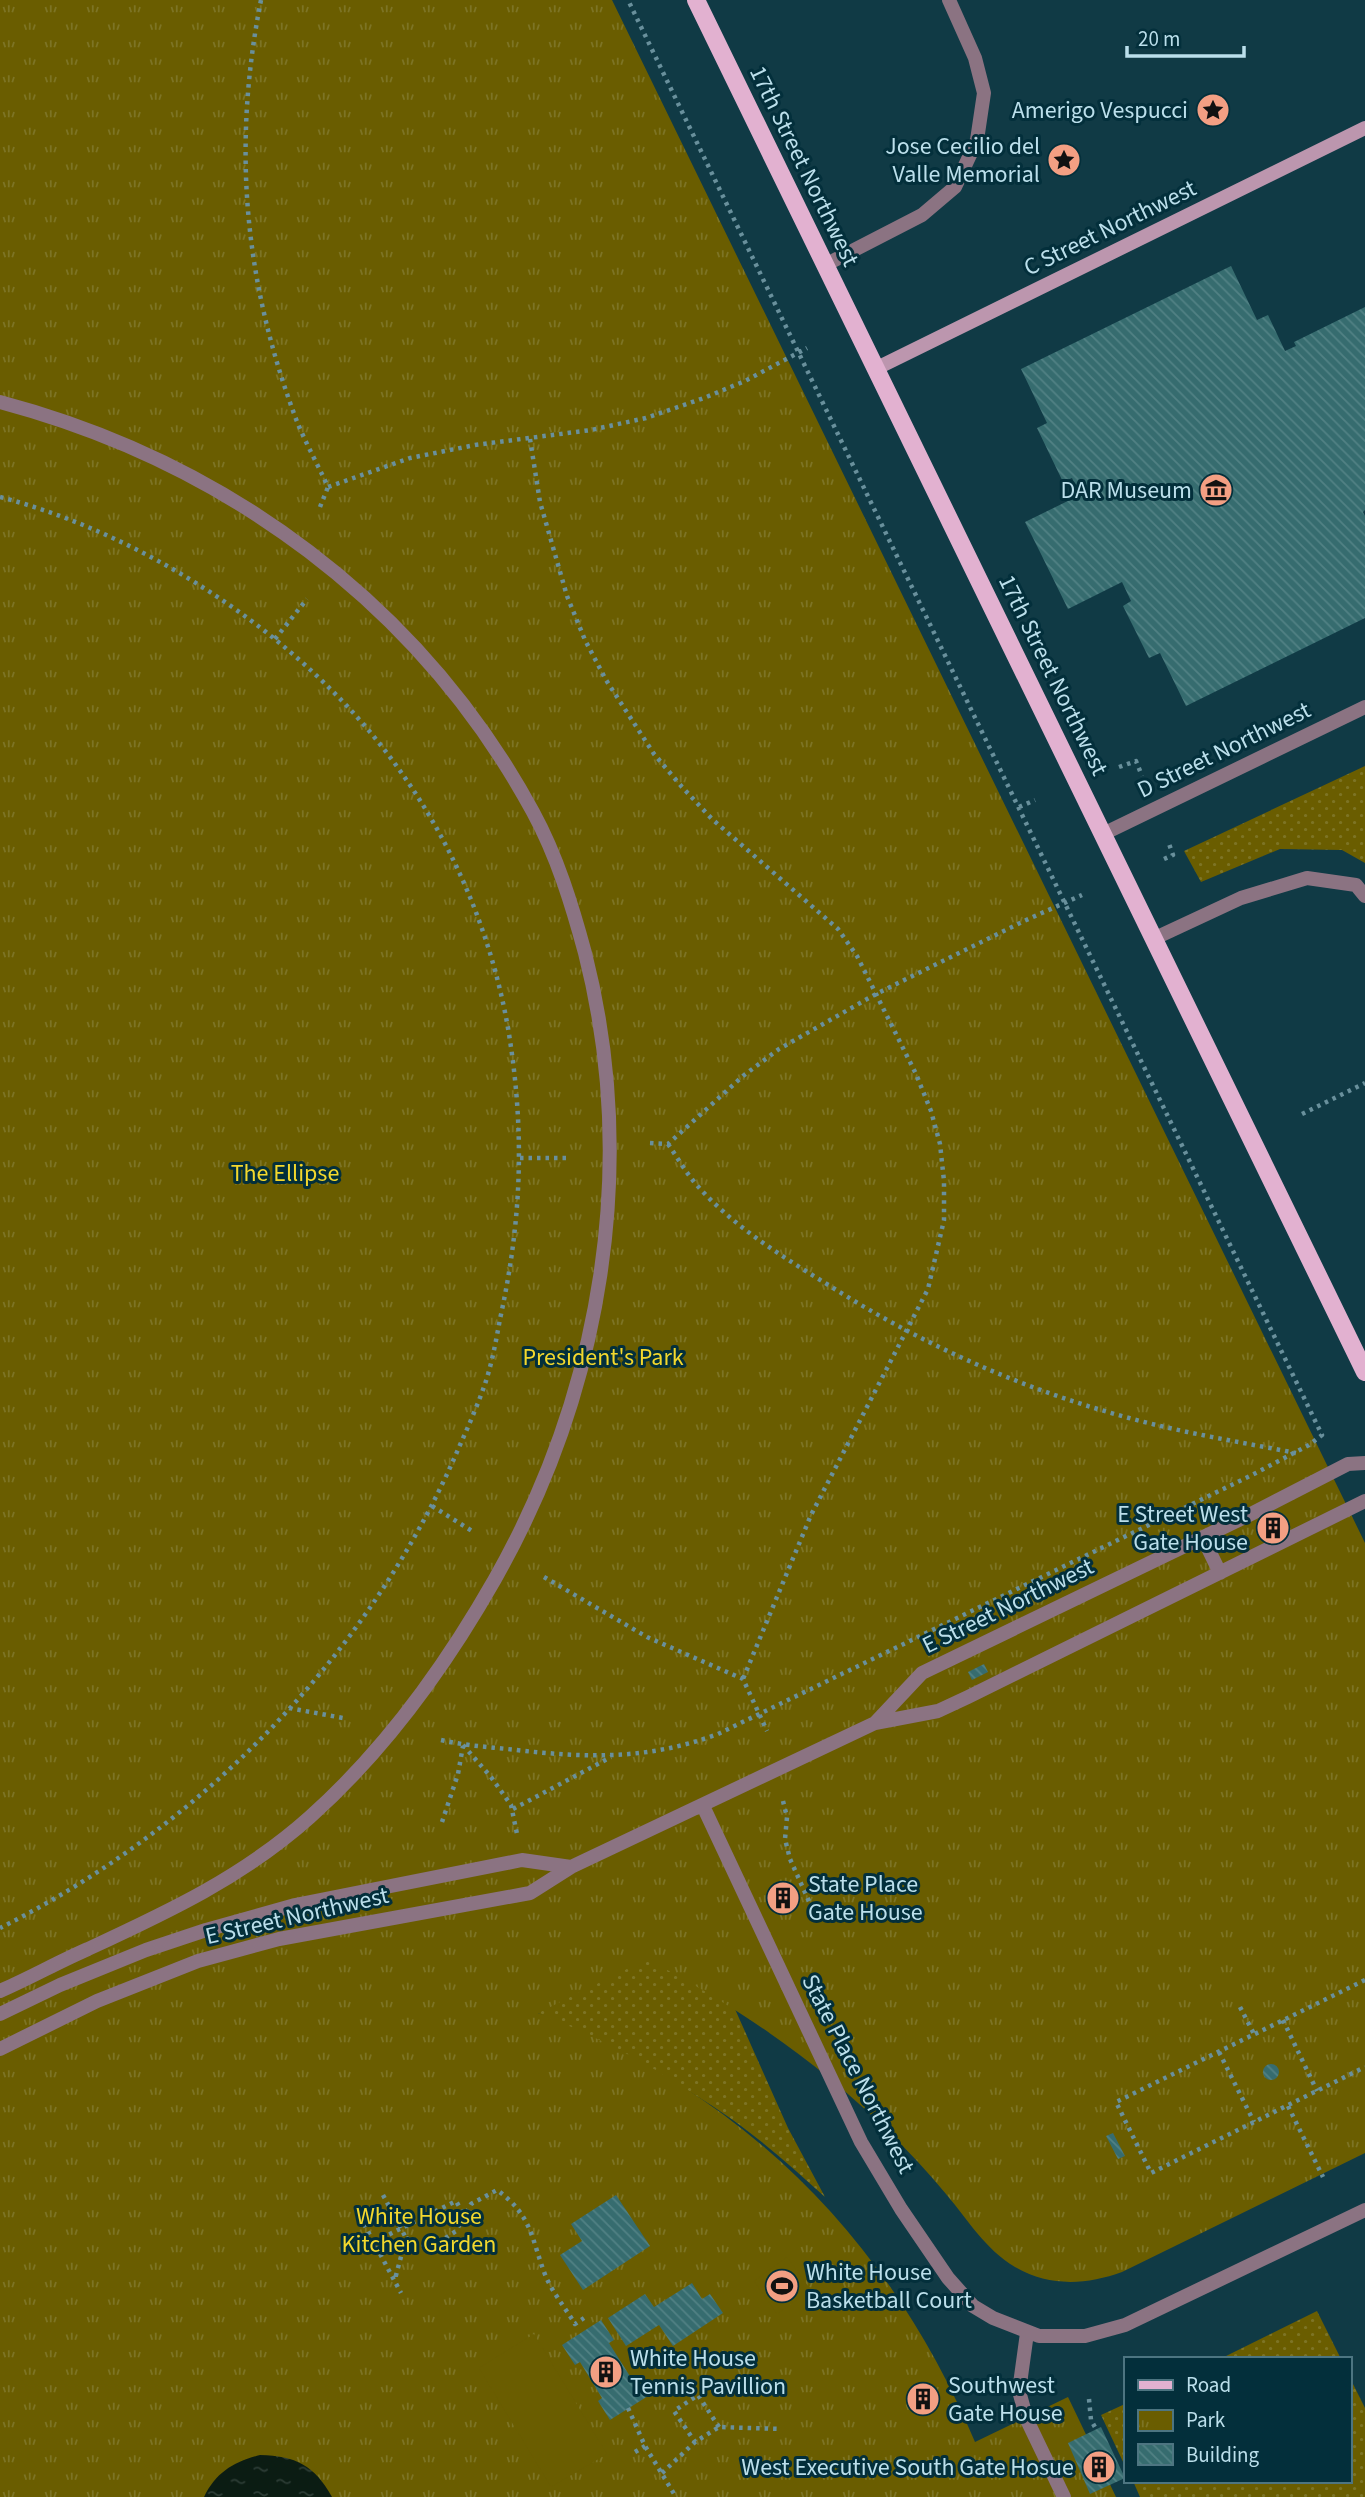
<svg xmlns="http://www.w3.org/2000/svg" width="1365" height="2497" font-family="'Source Sans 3',sans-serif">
<defs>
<pattern id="grass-dots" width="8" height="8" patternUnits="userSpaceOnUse" patternTransform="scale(1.75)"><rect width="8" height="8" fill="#6a5d00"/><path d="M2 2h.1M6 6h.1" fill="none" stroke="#7d7425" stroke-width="1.8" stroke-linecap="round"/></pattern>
<pattern id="park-tufts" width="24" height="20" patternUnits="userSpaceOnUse" patternTransform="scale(1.75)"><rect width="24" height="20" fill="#6a5d00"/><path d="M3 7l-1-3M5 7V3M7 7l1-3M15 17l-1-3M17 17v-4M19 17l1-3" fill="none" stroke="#7d7425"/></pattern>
<pattern id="water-ripples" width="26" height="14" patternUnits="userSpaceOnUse" patternTransform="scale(1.75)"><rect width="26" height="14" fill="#0b1c13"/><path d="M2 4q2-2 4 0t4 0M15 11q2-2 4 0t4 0" fill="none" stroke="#2d3d36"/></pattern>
<pattern id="building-back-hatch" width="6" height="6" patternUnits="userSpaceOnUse" patternTransform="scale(1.75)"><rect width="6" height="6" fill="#366c6f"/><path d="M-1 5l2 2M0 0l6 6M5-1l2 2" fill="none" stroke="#518184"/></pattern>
</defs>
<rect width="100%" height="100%" fill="#103a45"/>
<path fill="url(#grass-dots)" d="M1365,766V863L1342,850L1280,849L1201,882L1184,851Z
M710,1953L788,2128L825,2197C794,2169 764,2142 730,2118C670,2075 601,2046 536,2012L551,1962Z
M1317,2311L1341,2359H1220Z
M1349,2376L1365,2408V2497H1140L1133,2481H1349Z
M1125,2404V2466L1101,2415Z"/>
<path fill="url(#park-tufts)" d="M0,0H612L1365,1543V2153L1122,2272C1086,2285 1049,2287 1015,2267C985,2249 968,2220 946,2194C928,2172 908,2151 888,2131C817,2061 736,2006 647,1959L538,2013C744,2094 889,2238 975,2442L1068,2397L1116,2497H0Z"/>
<path fill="#6a5d00" d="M787,2257L811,2290L777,2314L754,2281Z
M534,2334L607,2454L551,2487L479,2368Z"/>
<path fill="url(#water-ripples)" d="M260,2455C296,2456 314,2465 332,2497H204C216,2472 234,2462 260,2455Z"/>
<path fill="url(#building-back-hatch)" d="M1231,266L1257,320L1268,315L1285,351L1296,346L1294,342L1365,307V510L1363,512L1365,516V618L1186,706L1160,653L1149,658L1123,606L1131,601L1122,582L1068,609L1039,550L1025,522L1080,495L1072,478L1063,482L1037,428L1047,423L1021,369Z
M1275,1517L1283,1533L1271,1539L1263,1523Z
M984,1664L988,1672L972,1680L968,1672Z
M787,1885L795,1903L780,1911L772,1893Z
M1263 2072a8 8 0 1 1 16 0a8 8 0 1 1-16 0Z
M1113,2133L1125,2156L1118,2159L1106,2136Z
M616,2195L650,2246L583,2290L560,2255L582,2241L571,2224Z
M692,2283L702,2299L710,2294L723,2313L673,2346L659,2325L626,2346L608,2318L645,2294L654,2307Z
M601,2320L614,2340L609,2343L633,2381L637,2378L648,2396L610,2420L598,2401L602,2398L580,2362L575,2365L562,2345Z
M926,2388L934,2402L920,2411L911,2396Z
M1101,2427L1125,2478L1090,2494L1068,2443Z"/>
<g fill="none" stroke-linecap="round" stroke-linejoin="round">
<path stroke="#69909c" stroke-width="4.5" stroke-dasharray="3.5 5" stroke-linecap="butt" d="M261,0C232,146 244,280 296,419C305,442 318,465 328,487L410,458L475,445L591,430L646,418L704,398L745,381L807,348
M530,439L540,502L567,596L585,640L606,680L654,754L682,787L712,819L838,929L857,956L916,1074L931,1111L940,1144L944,1181V1220L928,1289L811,1515L743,1679
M0,497C115,527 232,595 318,677C418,771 484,893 508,1028C525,1130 522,1219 500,1319C496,1341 492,1363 485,1384C478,1404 469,1425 460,1445C371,1654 202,1827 0,1928
M320,507L328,487
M275,639L307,599
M1119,767L1136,761L1142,776
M1019,807L1035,800
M1164,859L1173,855L1168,841
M1302,1114L1365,1083
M650,1143L668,1144L743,1076L779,1049L876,994L1024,921L1082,895
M668,1144C677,1157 685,1171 695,1183C732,1226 783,1257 830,1286C923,1345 1022,1389 1129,1418C1184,1433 1240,1442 1296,1453
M520,1158H571
M432,1506L472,1531
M544,1577L647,1637L743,1679L767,1731
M289,1708L343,1718
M441,1740C466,1746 491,1747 516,1750C588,1758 648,1760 718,1734L1252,1475L1309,1445L1322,1435L628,0
M463,1745L491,1777L511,1805L517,1834
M783,1801L787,1817L785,1839L790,1859L812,1908
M513,1809L611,1757
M442,1822L458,1774L463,1746
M1365,1980L1116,2102L1151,2173L1365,2067
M1240,2007L1254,2034
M1283,2020L1317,2091
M1219,2052L1254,2122
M1288,2106L1323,2177
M383,2195L406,2238L395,2279
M356,2209L401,2293
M406,2238L424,2245L438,2243L456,2231L471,2204L497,2190C533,2216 531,2239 546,2277C553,2293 566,2309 575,2324L584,2318
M374,2242L456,2201L464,2215
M1089,2399L1091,2420L1096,2429
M628,2408L645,2446L676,2497
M719,2427L698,2395L674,2411L695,2442L719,2427L781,2429
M635,2452L645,2446
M662,2473L695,2442"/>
<path stroke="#8b7382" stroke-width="14" d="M825,265L922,215L955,187L977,140L984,93L975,58L949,0
M0,402C226,462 420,604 533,812C557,856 572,905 585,953C639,1165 602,1390 495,1579C445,1667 385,1750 310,1817C243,1877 168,1912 88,1949C58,1962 30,1978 0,1991
M1153,939L1241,898L1307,878L1356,885L1365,896
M1203,1538L1220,1573
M875,1723L922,1673L1251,1514L1348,1464L1365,1463
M703,1806L861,2142L901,2209L948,2278L973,2306L993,2318L1039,2336H1085L1125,2325L1365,2210
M0,2014L60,1985L146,1950L206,1930L295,1905L522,1860L571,1867
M0,2049L97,2001L198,1961L279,1939L530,1893L571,1867L875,1723L938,1711L968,1697L1365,1501
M1027,2333L1019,2391L1027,2420L1064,2497"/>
<path stroke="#8b7382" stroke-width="14" d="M1103,834L1365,707"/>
<path stroke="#bc96ae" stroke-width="14" d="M875,369L1365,128"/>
<path stroke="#e2b1d0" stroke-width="18" d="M696,0L1365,1372"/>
</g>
<defs>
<symbol id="sight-disc" viewBox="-11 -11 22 22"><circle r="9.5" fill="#f39f83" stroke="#032f3b"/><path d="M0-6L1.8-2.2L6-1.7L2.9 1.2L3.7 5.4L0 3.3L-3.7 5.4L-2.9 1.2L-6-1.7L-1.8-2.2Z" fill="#111"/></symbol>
<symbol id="museum-disc" viewBox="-11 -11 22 22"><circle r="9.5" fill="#f39f83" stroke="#032f3b"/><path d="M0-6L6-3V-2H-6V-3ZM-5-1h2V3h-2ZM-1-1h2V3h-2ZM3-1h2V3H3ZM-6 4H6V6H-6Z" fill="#111"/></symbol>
<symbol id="building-disc" viewBox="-11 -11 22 22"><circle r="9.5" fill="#f39f83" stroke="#032f3b"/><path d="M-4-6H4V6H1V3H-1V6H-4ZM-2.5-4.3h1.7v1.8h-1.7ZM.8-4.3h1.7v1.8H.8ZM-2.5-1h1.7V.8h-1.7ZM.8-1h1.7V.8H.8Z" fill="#111"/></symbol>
<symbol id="stadium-disc" viewBox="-11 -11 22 22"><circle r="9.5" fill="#f39f83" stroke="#032f3b"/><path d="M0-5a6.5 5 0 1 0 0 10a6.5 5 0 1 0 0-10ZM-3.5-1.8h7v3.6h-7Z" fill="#111"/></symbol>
</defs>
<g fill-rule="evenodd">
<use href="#sight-disc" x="1194" y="91" width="38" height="38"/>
<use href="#sight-disc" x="1045" y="141" width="38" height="38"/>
<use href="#museum-disc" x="1197" y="471" width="38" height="38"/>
<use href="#building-disc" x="1254" y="1509" width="38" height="38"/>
<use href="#building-disc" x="764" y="1879" width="38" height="38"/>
<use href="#stadium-disc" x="763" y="2267" width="38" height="38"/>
<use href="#building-disc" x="587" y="2353" width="38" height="38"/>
<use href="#building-disc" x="904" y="2380" width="38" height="38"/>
<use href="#building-disc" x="1080" y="2448" width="38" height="38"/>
</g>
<g text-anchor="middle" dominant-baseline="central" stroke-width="6" stroke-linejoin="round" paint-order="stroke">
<g font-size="24" fill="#bbdfeb" stroke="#032f3b" text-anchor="end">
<text x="1188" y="110">Amerigo Vespucci</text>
<text x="1040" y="146">Jose Cecilio del<tspan x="1040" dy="28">Valle Memorial</tspan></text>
<text x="1192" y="490">DAR Museum</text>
<text x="1248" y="1514">E Street West<tspan x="1248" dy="28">Gate House</tspan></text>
<text x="808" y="1884" text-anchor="start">State Place<tspan x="808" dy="28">Gate House</tspan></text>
<text x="806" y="2272" text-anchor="start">White House<tspan x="806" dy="28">Basketball Court</tspan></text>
<text x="630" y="2358" text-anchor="start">White House<tspan x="630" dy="28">Tennis Pavillion</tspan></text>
<text x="948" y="2385" text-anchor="start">Southwest<tspan x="948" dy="28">Gate House</tspan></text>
<text x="1074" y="2467">West Executive South Gate Hosue</text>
</g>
<g font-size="24" fill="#bbdfeb" stroke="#032f3b">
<text transform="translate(804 166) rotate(64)">17th Street Northwest</text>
<text transform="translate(1110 228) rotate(-26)">C Street Northwest</text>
<text transform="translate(1053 675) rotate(64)">17th Street Northwest</text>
<text transform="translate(1224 750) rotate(-26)">D Street Northwest</text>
<text transform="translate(1008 1606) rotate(-26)">E Street Northwest</text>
<text transform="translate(297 1916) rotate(-13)">E Street Northwest</text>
<text transform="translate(858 2074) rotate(63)">State Place Northwest</text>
</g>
<g font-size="24" fill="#f3d82d" stroke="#032f3b">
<text x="285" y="1173">The Ellipse</text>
<text x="603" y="1357">President's Park</text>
<text x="419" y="2216">White House<tspan x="419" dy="28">Kitchen Garden</tspan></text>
</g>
</g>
<rect x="1124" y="2357" width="228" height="126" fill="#032f3b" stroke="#4d7581" stroke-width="2"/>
<rect x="1138" y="2380" width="35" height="10" fill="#e2b1d0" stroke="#4d7581" stroke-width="2"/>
<text x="1186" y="2392" font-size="21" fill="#bbdfeb">Road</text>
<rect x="1138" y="2410" width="35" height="21" fill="url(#park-tufts)" stroke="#4d7581" stroke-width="2"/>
<text x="1186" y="2427" font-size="21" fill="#bbdfeb">Park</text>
<rect x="1138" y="2444" width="35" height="21" fill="url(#building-back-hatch)" stroke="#4d7581" stroke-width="2"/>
<text x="1186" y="2462" font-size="21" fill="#bbdfeb">Building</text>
<path d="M1127 46v10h117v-10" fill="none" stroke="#bbdfeb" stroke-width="3.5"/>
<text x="1138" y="46" font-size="21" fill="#bbdfeb" stroke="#032f3b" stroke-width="5" paint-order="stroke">20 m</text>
</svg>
